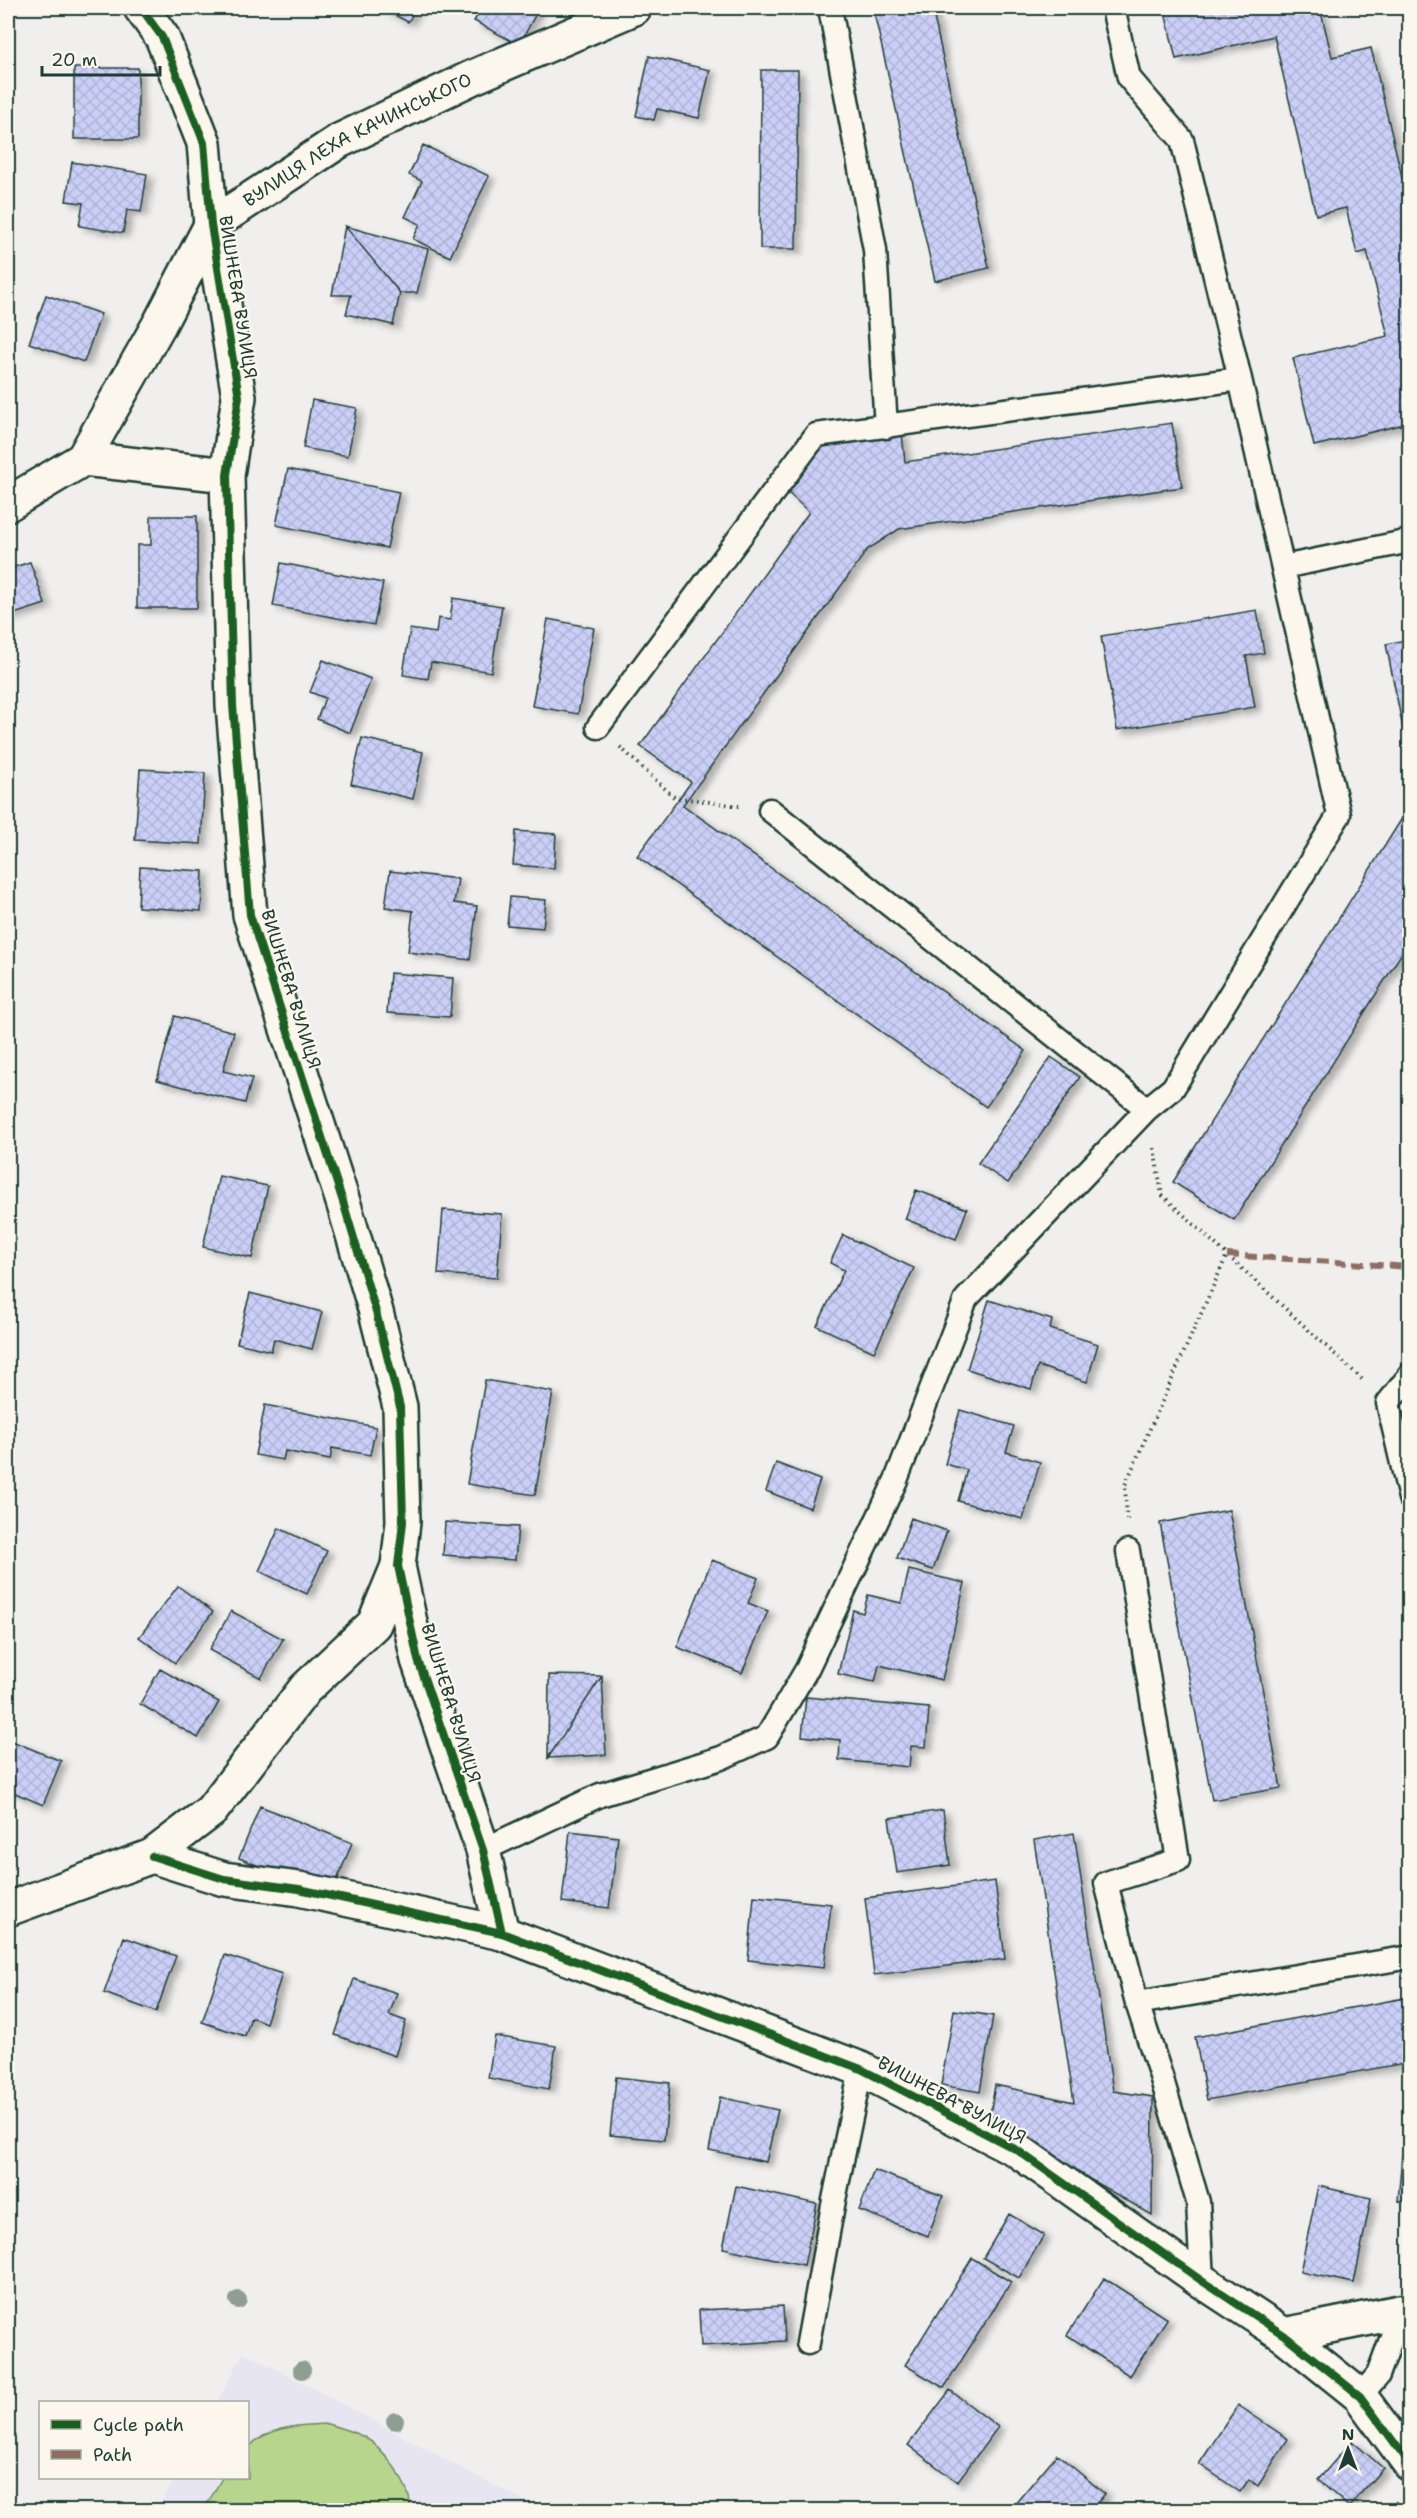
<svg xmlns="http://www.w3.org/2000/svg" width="1417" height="2518" font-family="'Shantell Sans',sans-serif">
<defs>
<pattern id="building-cross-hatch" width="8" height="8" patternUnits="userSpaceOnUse" patternTransform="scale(1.5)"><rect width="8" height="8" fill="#cbcff8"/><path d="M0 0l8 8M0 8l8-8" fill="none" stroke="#aeb3d5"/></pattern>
<filter id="shadow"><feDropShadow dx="6" dy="4" stdDeviation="3" flood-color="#0004"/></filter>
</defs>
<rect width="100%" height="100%" fill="#f1efee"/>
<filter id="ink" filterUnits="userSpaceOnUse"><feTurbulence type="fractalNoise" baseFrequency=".0167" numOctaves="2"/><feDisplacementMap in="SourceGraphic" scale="12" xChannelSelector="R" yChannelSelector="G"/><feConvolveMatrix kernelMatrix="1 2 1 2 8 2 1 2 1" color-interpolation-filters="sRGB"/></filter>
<g filter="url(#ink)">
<path fill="#e6e5f1" d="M244,2352L541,2510H156L175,2478H248V2402H217Z"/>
<path fill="#b8d58d" stroke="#6c8960" stroke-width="1.5" d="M328,2424C339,2428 353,2431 364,2437C386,2449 410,2485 411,2510H204L222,2478H248V2448C268,2426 300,2425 328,2424Z"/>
<path fill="url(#building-cross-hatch)" stroke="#1f3d34" stroke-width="1.5" filter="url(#shadow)" d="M381,8H416L408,22Z
M482,8H539L519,45L474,21Z
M873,8H932L989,268L935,281Z
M1164,8H1320L1332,57L1371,48L1410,210V426L1409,423L1314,446L1293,358L1388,336L1367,251L1357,254L1346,208L1316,215L1274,36L1176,59Z
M649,56L710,70L699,118L657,109L654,120L636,116Z
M74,68H138V139H74Z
M761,70H798L796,249H760Z
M423,145L489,176L450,257L413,239L420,224L405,217L422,181L409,175Z
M72,162L147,174L141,212L127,210L123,233L79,226L83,203L66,201Z
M345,226L428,249L417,293H400Z
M345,226L400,293L393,325L346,314L351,295H332Z
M46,295L101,314L84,362L29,343Z
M312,400L357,408L348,456L303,448Z
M1172,423L1182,487L899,529L867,550L683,805L1026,1051L986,1107L637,856L691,782L640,746L809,512L786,491L825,443L902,433L905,462Z
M288,469L399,492L387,548L276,525Z
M151,516H197V608H137V545H151Z
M30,562L45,604L8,616V569Z
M281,563L383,583L374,625L273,606Z
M453,598L502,606L491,672L431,662L428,679L403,675L410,629L436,633L438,618L450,620Z
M1257,610L1264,653L1246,656L1255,707L1117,730L1101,636Z
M548,619L594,628L578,714L532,706Z
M1410,639V763L1386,644Z
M323,660L371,679L350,733L317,719L325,698L310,692Z
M362,738L423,752L413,799L351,784Z
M140,769L205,773L201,844L135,840Z
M1406,812L1410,814V940L1234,1220L1173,1182Z
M516,831L556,834L554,868L513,865Z
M140,867L203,871L201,911L138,907Z
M390,871L458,879L454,903L477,906L470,960L408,952L413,911L385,907Z
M510,897L546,900L543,928L507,925Z
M390,973L453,978L450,1017L387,1013Z
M175,1016L234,1032L223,1071L252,1078L245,1103L157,1080Z
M1051,1057L1080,1077L1008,1183L978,1163Z
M219,1176L268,1186L252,1258L203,1247Z
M916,1190L967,1209L956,1239L905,1219Z
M443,1210L502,1214L497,1278L438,1274Z
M843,1235L914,1268L874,1352L817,1326L844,1270L830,1263Z
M250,1293L322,1312L312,1349L274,1339L271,1351L237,1343Z
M989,1300L1052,1320L1050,1329L1098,1344L1087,1382L1038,1366L1031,1389L967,1369Z
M485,1380L553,1392L535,1495L467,1484Z
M265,1405L376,1427L370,1455L332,1448L330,1460L285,1451L283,1460L255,1455Z
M960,1410L1014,1426L1006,1452L1040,1462L1023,1519L958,1501L967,1470L945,1464Z
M776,1463L820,1480L810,1508L766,1491Z
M1229,1510L1281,1788L1212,1800L1160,1523Z
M911,1518L947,1531L933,1570L897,1558Z
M445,1522L518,1527L515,1560L443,1555Z
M279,1528L327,1551L307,1594L259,1571Z
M712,1560L758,1578L748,1603L768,1611L742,1673L677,1647Z
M909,1570L965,1583L942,1680L879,1665L875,1682L838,1674L853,1610L863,1613L868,1595L901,1603Z
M178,1586L213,1612L175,1663L139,1637Z
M231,1611L283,1639L261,1678L209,1650Z
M160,1669L219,1702L198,1738L140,1704Z
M549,1675L602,1676L548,1758Z
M602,1676L606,1755L548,1758Z
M806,1697L929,1708L926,1747L911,1746L909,1767L839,1760L840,1740L802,1736Z
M12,1741L61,1761L43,1805L8,1790V1752Z
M260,1806L352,1843L331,1895L239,1858Z
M943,1810L950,1865L897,1873L889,1818Z
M570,1831L618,1837L609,1908L562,1902Z
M1074,1833L1113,2091L1153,2097L1152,2215L989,2121L995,2085L1074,2102L1034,1840Z
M995,1881L1005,1959L874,1975L865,1898Z
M754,1896L831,1904L824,1968L748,1960Z
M124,1937L176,1956L156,2012L104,1993Z
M225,1955L282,1974L266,2023L251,2017L245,2036L202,2022Z
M354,1979L397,1993L389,2015L406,2021L395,2056L335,2035Z
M1410,1997V2062L1207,2100L1195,2037Z
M954,2010L993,2016L980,2092L941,2085Z
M495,2036L556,2046L549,2089L488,2078Z
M616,2077L670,2083L664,2140L610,2135Z
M720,2097L778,2110L766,2162L709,2150Z
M1402,2155H1410V2202L1398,2201Z
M874,2170L943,2196L928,2236L859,2210Z
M736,2186L817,2204L804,2265L723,2248Z
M1318,2186L1371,2198L1354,2283L1300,2272Z
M1009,2214L1044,2235L1019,2278L983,2258Z
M972,2258L1011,2282L944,2388L905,2365Z
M1104,2278L1167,2319L1130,2376L1067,2335Z
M783,2306L785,2341L701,2346L699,2310Z
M950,2390L998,2427L957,2482L908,2445Z
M1238,2405L1288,2439L1258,2486L1249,2479L1240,2492L1199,2464Z
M1352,2441L1383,2468L1349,2507L1318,2480Z
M1057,2454L1105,2494L1091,2510H1020L1014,2505Z"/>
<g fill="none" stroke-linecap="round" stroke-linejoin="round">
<defs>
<path id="lane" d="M830,8L875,250L886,427
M1283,567L1410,541
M598,727L816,435L1240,379
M770,810L1147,1109L1173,1088L1339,815L1240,379L1182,140L1129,78L1113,8
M1410,1375L1388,1403L1410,1498
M1128,1551L1178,1860L1106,1883L1137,2003
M483,1850L600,1795L721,1758L767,1737L807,1669L896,1480L966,1299L1147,1109
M1202,2281L1198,2202L1161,2076L1137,2003L1410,1957
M808,2343L834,2200L861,2069
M1360,2396L1378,2375L1401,2312"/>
<g id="street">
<path d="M141,8L162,37L204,143L211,225L239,397L227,475L233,705L250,915L344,1205L376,1312L400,1407L403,1522L398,1566L418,1660L483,1850L502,1933"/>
<path d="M83,459L227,475"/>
<path id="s1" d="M8,504L83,459L160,323L211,225L339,141L471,78L634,8"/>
<path d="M152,1856L224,1879L299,1889L502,1933L861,2069L1017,2150L1202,2281L1284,2335L1360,2396L1410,2464"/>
<path d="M8,1909L152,1856L211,1811L305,1689L374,1624L398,1566"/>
<path d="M1284,2335L1410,2310"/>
</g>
</defs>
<use href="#lane" stroke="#1f3d34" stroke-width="27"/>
<use href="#street" stroke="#1f3d34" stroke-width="38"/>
<path stroke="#1f3d34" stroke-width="4" stroke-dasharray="1.5 4.5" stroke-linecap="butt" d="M620,747L674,797L739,806
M1154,1148L1162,1195L1364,1381
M1127,1520L1125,1485L1227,1255
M1386,2510L1400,2500"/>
<use href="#lane" stroke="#fbf7ec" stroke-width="22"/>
<use href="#street" stroke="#fbf7ec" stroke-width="33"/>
<path stroke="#8d6e63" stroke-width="6" stroke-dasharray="12 6" stroke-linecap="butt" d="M1227,1255L1410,1267"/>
<defs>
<path id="cycleway" d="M141,8L162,37L204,143L211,225L239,397L227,475L233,705L250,915L344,1205L376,1312L400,1407L403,1522L398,1566L418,1660L483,1850L502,1933
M152,1856L224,1879L299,1889L502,1933L861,2069L1017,2150L1202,2281L1284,2335L1360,2396L1410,2464"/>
</defs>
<use href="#cycleway" stroke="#fbf7ec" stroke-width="11"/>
<use href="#cycleway" stroke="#1b5e20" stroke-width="8"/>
</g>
<g fill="#8f9e92">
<circle cx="238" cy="2300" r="9"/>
<circle cx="302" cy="2370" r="9"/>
<circle cx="395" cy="2421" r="9"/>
</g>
</g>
<g text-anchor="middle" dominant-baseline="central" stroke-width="4.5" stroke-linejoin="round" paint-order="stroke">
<g font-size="18" fill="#1f3d34" stroke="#fbf7ec">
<text stroke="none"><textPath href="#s1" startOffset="524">ВУЛИЦЯ ЛЕХА КАЧИНСЬКОГО</textPath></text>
<text transform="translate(238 297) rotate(81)">ВИШНЕВА ВУЛИЦЯ</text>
<text transform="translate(291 989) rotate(73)">ВИШНЕВА ВУЛИЦЯ</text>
<text transform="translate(451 1703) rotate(73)">ВИШНЕВА ВУЛИЦЯ</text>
<text transform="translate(952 2100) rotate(28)">ВИШНЕВА ВУЛИЦЯ</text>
</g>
</g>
<rect width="1417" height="2518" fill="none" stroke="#fbf7ec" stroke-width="30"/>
<rect x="15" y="15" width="1387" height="2488" fill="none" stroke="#1f3d34" stroke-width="2" filter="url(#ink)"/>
<rect x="39" y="2401" width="210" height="78" fill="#fbf7ec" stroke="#a3ada2" stroke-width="1.5"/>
<rect x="51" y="2420" width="30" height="9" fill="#1b5e20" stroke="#a3ada2" stroke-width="1.5"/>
<text x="93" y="2431" font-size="18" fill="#1f3d34">Cycle path</text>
<rect x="51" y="2450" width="30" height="9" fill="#8d6e63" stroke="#a3ada2" stroke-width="1.5"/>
<text x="93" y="2461" font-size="18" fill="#1f3d34">Path</text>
<g transform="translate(1348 2449)" stroke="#fbf7ec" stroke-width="4.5" paint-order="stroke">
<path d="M0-4.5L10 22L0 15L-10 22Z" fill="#1f3d34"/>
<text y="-9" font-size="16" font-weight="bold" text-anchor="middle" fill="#1f3d34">N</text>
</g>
<path d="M42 66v9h118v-9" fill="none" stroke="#1f3d34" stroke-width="3"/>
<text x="51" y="66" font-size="18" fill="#1f3d34" stroke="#fbf7ec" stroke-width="4.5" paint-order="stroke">20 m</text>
</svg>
